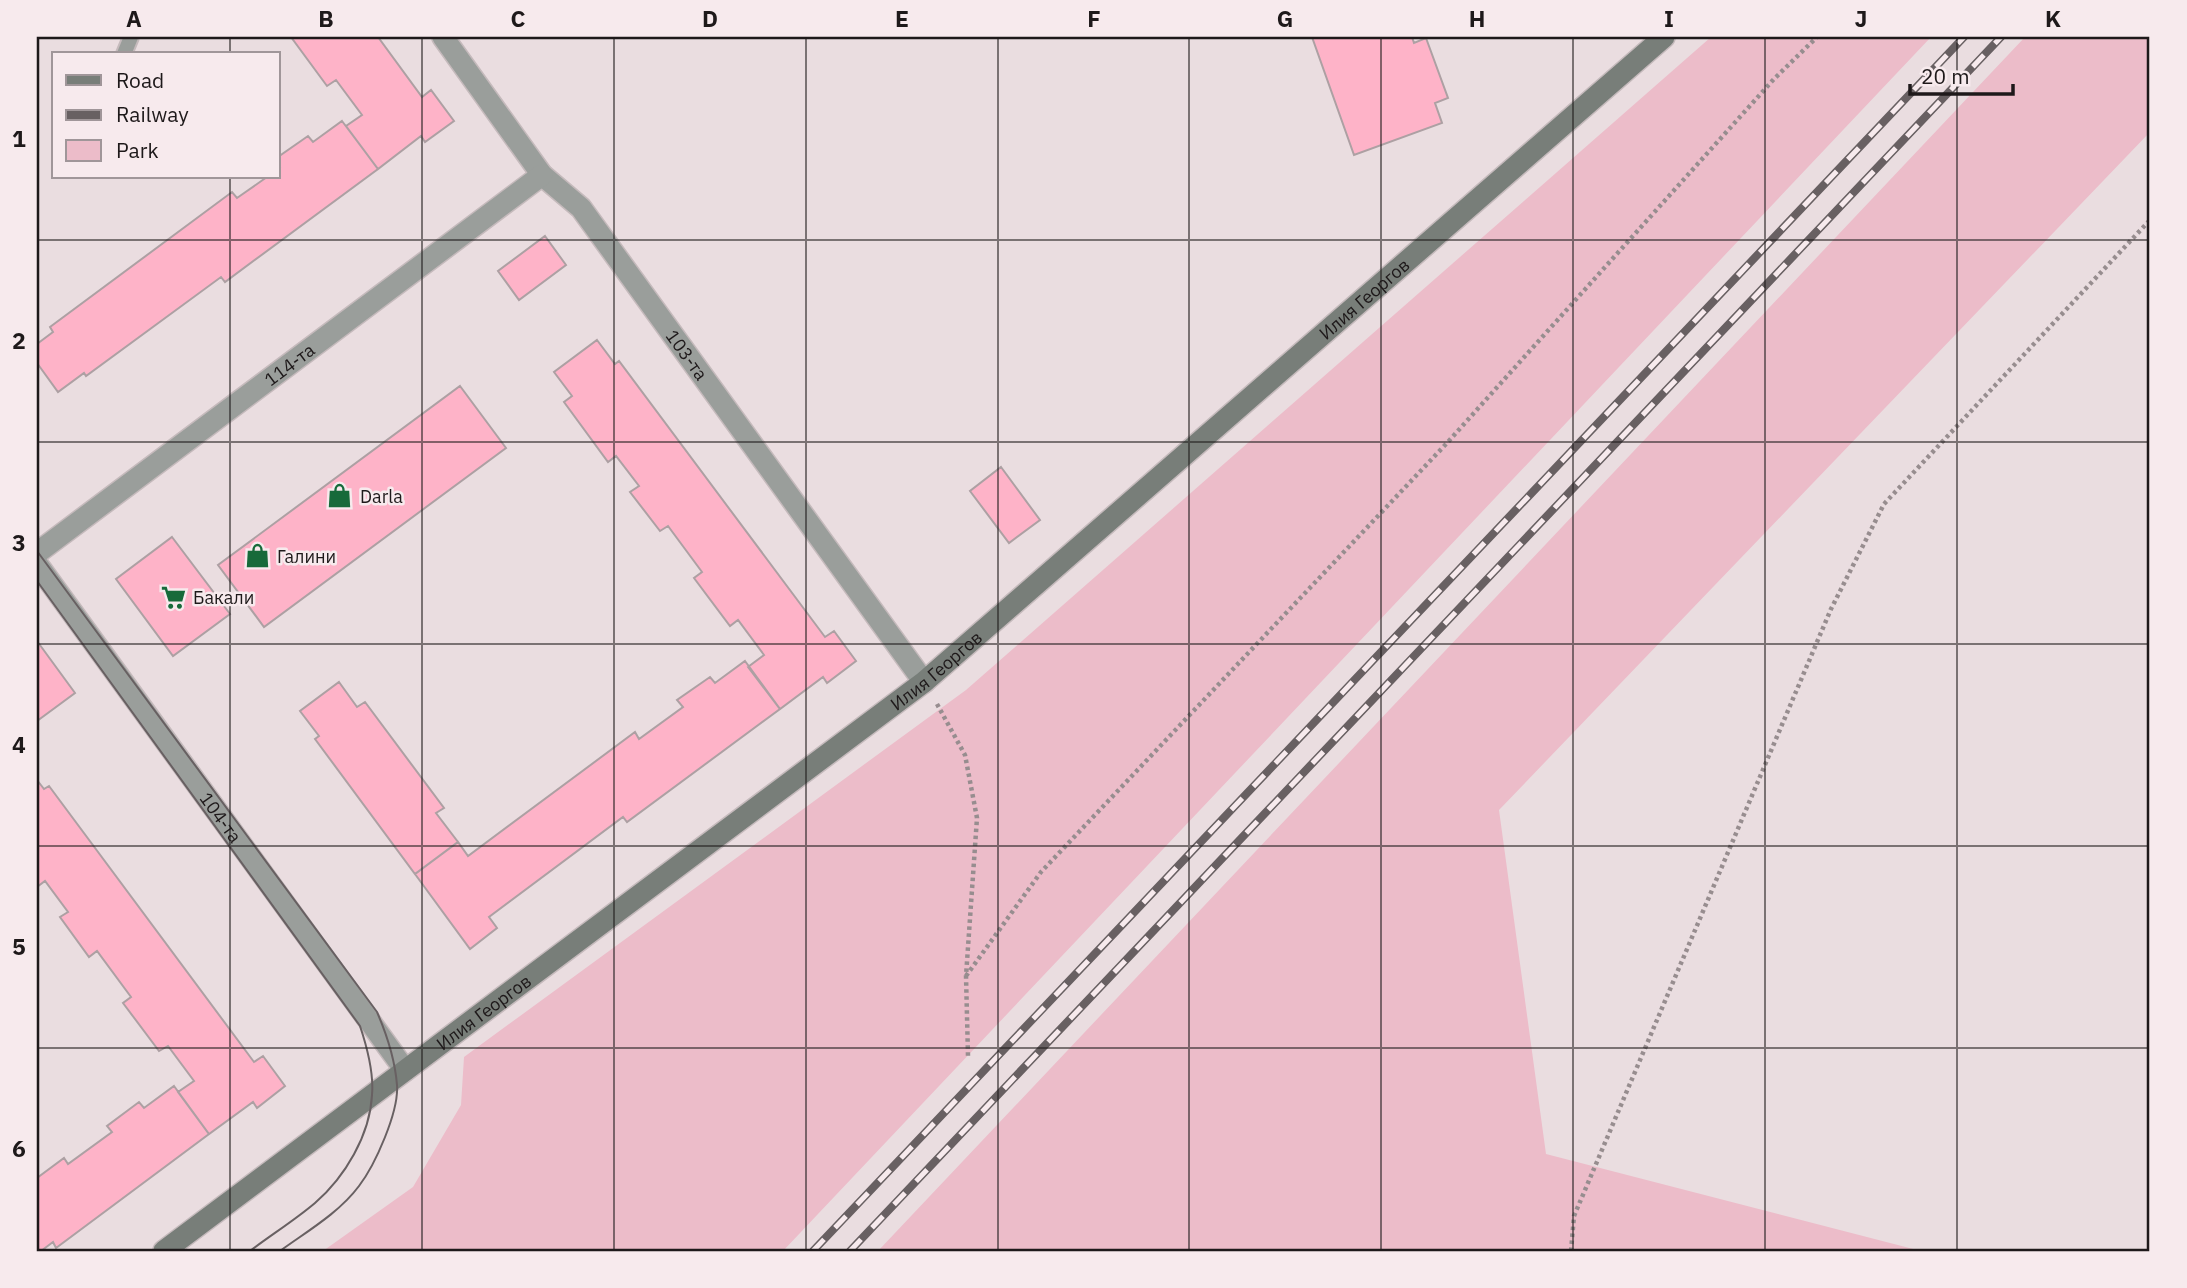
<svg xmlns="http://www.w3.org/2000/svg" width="2187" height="1288" font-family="'IBM Plex Sans',sans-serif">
<rect width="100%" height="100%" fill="#eadde0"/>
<path fill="#ecbcc9" d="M1711,37H1931L783,1251H323L413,1187L461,1105L464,1057L966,690Z
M2025,37H2150V132L1499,810L1546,1154L1921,1251H878Z"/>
<path fill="#feb3c8" stroke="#ada0a3" stroke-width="2" d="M291,37H378L422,97L431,90L454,121L425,142L421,136L378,169L346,126L362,115L336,80L327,86Z
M1312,37H1412L1414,43L1426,38L1448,98L1435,103L1442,123L1354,155Z
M342,121L378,169L225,282L221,277L86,376L84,373L58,392L37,363V344L53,332L50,327L232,192L237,198L267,177H278V168L280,167L278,157L308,136L313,142Z
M545,236L566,265L519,300L498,271Z
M597,340L615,364L619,361L825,637L834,631L856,661L827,683L823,677L780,709L748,667L764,655L738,620L730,626L694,578L702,572L668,526L660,531L630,492L639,486L616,456L608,462L564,402L572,396L554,372Z
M460,386L506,448L264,627L218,565Z
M1001,467L1040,520L1009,543L970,491Z
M172,537L230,614L173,656L116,579Z
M37,641L75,693L37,721Z
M745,661L780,709L627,822L623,817L489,917L497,928L470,949L415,874L458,842L468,856L635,732L639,739L683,707L677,700L710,677L715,683Z
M339,682L357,707L365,702L444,808L436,813L458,842L415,874L315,739L319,736L300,711Z
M37,780L44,789L49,786L254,1062L263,1056L285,1086L257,1108L253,1102L209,1134L178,1092L194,1081L168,1046L159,1051L123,1003L131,997L97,951L89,957L60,917L68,912L45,881L37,887Z
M174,1086L209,1134L56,1248L53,1242L41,1251H37V1178L64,1158L68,1164L112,1132L107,1126L139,1102L144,1108Z"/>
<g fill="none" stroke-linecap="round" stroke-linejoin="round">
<defs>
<path id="lane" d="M124,54L131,37"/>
<g id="street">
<path id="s1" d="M443,37L542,175L581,208L924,682"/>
<path id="s2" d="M37,553L542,175"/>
<path id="s3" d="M37,564L405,1070"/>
</g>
<g id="secondary">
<path id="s4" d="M164,1251L924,682L1664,37"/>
</g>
</defs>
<use href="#lane" stroke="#c5babc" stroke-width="18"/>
<use href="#street" stroke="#c5babc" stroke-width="24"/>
<use href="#secondary" stroke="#c5babc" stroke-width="24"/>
<path stroke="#978d8f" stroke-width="4.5" stroke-dasharray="3.5 3.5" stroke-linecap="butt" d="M937,704L965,755L977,818L966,976L968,1056
M966,976L1041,872L1447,443L1774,79L1817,37
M1571,1251L1574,1216L1831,609L1884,504L2150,220"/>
<use href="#lane" stroke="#9a9e9b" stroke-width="14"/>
<use href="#street" stroke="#9a9e9b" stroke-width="21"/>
<use href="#secondary" stroke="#787e79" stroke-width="21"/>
<path stroke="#686062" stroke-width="2" d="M37,551L377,1012C387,1035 395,1060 397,1085C399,1112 375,1165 359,1186C339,1213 306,1232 280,1251
M37,581L360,1026C367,1047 374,1073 372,1095C370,1135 345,1177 315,1203C295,1220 271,1235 250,1251"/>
<defs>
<path id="rail" d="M813,1251L1964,37
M850,1251L2001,37"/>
</defs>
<use href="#rail" stroke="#686062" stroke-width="8"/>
<use href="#rail" stroke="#f7eaed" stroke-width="5" stroke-dasharray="16" stroke-linecap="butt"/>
</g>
<path fill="none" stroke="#1e191a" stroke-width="2" stroke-opacity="0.55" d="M230,37V54M422,37V1251M614,37V1251M806,37V1251M998,37V1251M1189,37V1251M1381,37V1251M1573,37V1251M1765,37V1251M1957,37V1251M230,177V1251M37,240H2150M37,442H2150M37,644H2150M37,846H2150M37,1048H2150"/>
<defs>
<symbol id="shop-bare" viewBox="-9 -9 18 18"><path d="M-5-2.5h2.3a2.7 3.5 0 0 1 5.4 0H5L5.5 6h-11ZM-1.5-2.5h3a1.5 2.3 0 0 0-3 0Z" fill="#176a3a" stroke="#f7eaed" stroke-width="2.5" paint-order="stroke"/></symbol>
<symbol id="supermarket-bare" viewBox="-9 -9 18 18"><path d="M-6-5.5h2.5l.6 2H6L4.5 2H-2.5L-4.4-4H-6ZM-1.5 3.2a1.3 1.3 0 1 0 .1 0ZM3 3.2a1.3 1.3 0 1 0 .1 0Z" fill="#176a3a" stroke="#f7eaed" stroke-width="2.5" paint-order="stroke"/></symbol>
</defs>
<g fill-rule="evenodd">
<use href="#shop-bare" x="322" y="478" width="35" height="35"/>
<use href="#shop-bare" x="240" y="538" width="35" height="35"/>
<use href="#supermarket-bare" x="156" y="580" width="35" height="35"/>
</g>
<g text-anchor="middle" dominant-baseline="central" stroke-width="5" stroke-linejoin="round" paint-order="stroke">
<g font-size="18" fill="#1e191a" stroke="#f7eaed">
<text stroke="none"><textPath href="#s4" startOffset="1533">Илия Георгов</textPath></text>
<text stroke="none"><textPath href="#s1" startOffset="402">103-та</textPath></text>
<text stroke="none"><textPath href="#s2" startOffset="315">114-та</textPath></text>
<text stroke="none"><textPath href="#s4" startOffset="966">Илия Георгов</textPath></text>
<text stroke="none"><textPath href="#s3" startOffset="313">104-та</textPath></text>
<text stroke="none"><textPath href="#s4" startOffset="399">Илия Георгов</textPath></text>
</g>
<g font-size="18" fill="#1e191a" stroke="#f7eaed" text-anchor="start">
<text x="360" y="496">Darla</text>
<text x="277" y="556">Галини</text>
<text x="193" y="597">Бакали</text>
</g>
</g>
<rect width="2187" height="1288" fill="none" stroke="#f7eaed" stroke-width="77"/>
<rect x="52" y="52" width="228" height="126" fill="#f7eaed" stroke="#a09699" stroke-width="2"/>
<rect x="66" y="75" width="35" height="10" fill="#787e79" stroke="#a09699" stroke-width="2"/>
<text x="116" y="88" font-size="21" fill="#1e191a">Road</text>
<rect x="66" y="110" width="35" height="10" fill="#686062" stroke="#a09699" stroke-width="2"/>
<text x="116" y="122" font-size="21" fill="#1e191a">Railway</text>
<rect x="66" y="140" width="35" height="21" fill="#ecbcc9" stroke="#a09699" stroke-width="2"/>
<text x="116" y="158" font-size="21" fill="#1e191a">Park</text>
<path d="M1910 84v10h103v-10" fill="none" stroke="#1e191a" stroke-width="3.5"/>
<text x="1921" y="84" font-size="21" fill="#1e191a" stroke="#f7eaed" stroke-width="5" paint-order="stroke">20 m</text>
<rect x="38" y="38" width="2110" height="1212" fill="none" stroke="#1e191a" stroke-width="2.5"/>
<g font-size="23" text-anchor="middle" font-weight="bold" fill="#1e191a">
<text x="134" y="27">A</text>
<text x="326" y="27">B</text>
<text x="518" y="27">C</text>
<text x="710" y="27">D</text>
<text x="902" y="27">E</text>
<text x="1094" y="27">F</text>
<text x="1285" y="27">G</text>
<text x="1477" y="27">H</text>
<text x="1669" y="27">I</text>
<text x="1861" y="27">J</text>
<text x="2053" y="27">K</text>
<text x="19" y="147">1</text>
<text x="19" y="349">2</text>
<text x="19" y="551">3</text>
<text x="19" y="753">4</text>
<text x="19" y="955">5</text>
<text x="19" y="1157">6</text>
</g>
</svg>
